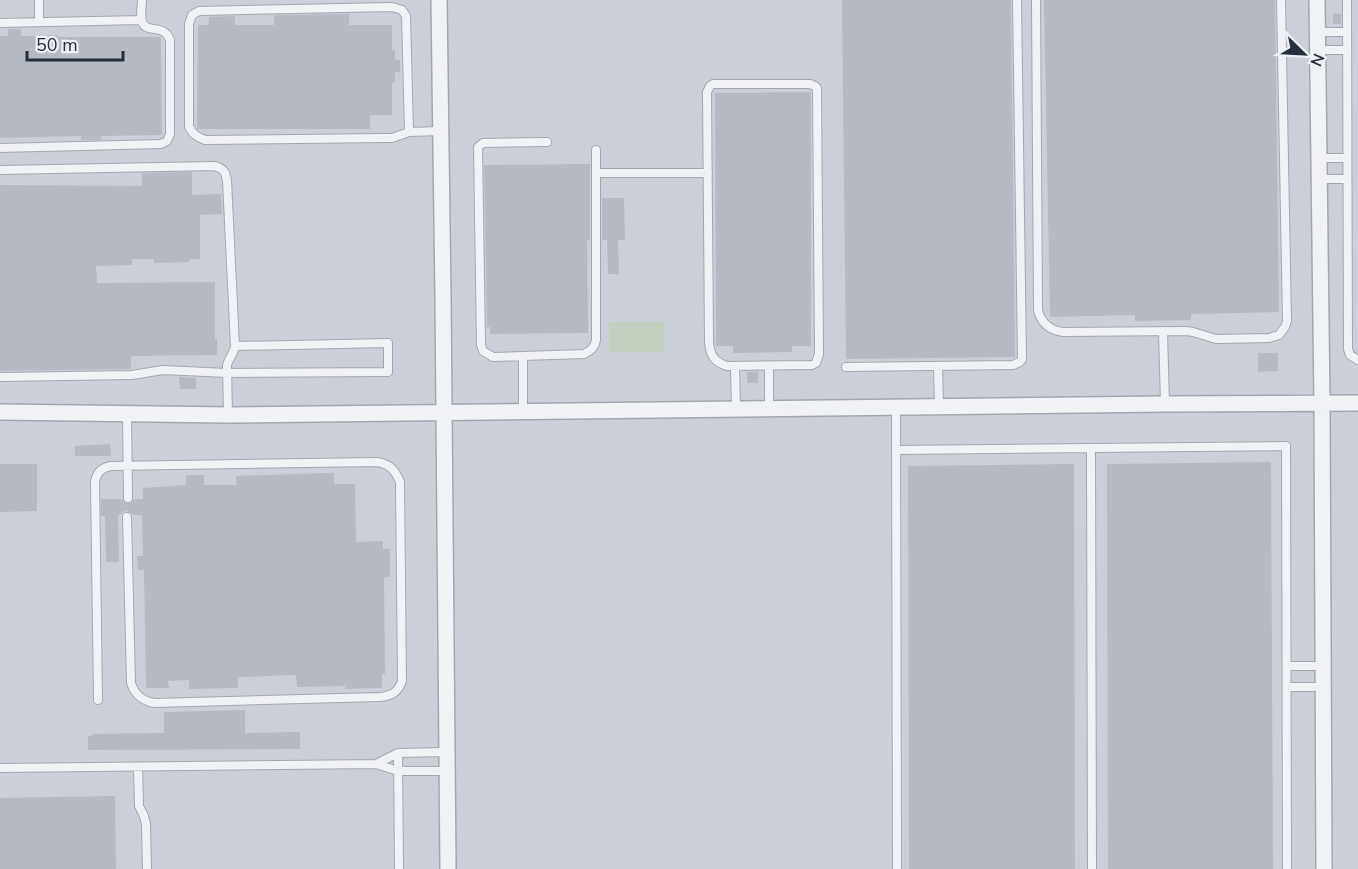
<svg xmlns="http://www.w3.org/2000/svg" width="1358" height="869" font-family="'Nunito Sans',sans-serif">
<rect width="100%" height="100%" fill="#dde1e6"/>
<path fill="#cbd0d8" d="M0,0H1358V869H0Z"/>
<path fill="#c3d0bf" d="M609,322H664V352H609Z"/>
<path fill="#b5bac3" d="M842,0H1011L1015,357L846,359Z
M1044,0H1275L1279,312L1191,314V320L1135,321V315L1050,317Z
M349,14V25H392V50H395V60H400V72H395V83L392,82V115H370V129H197L198,25H209V17L235,16V25H274V15Z
M1333,14H1341V24H1333Z
M8,29H21V36L58,35V37H160L161,38L162,135L101,136V140H81V136L0,138V36H8Z
M811,92V346H792V352L733,353V346H716L715,93Z
M590,164V240H587L588,333L490,334V327H487L484,165Z
M192,172V195L221,194L222,214L200,215V259H189V262L154,263V259H132V265L96,266L97,283L215,282V339H217V355L131,356V369L0,371V185L142,186V173Z
M602,198H624L625,240H618L619,274H608L607,240H602Z
M1258,353H1278V371L1258,372Z
M747,372H758V383H747Z
M179,377L196,378V389H180Z
M110,444L111,456H75V446Z
M1271,462L1273,869H1108L1107,464Z
M0,464H37V511L0,512Z
M1074,464L1075,869H909L908,466Z
M324,473H334V484H355L356,542L383,541V549H390V577H384L385,674H382V688L345,689V686L297,687L296,675L238,677V688L189,689V680L168,681L169,688H146L144,570H138L137,556H143L142,515H133L130,512L127,511L123,512L121,515H118L119,562H106L105,516H101V499H122L126,503H131L134,499H143V488L186,485V475H204V485H237L236,476Z
M245,710V733L300,732V749L88,750V736H92V734L164,733V712Z
M115,796L116,869H0V798Z"/>
<g fill="none" stroke-linecap="round" stroke-linejoin="round">
<defs>
<path id="service" d="M39,0V22
M1036,0L1038,310C1041,324 1050,330 1063,332L1186,331L1193,332L1216,339L1269,338L1279,335L1285,327L1287,321L1281,0
M1347,0L1348,349L1350,355L1358,360
M0,23L141,20
M1317,32H1347
M1317,50H1347
M713,84H810L815,86L817,88L819,354L816,363L812,365L727,366C714,362 710,355 709,342L707,92L710,86Z
M409,132L406,16L402,10L392,7L199,11L192,15L189,24V126C192,134 197,137 205,140L384,138H392L409,132L441,131
M547,142L483,143L478,147L481,345L483,351L493,357L584,354C591,351 595,347 596,340V150
M0,148L161,144L167,141L170,134V40C163,22 145,35 142,21C140,15 142,6 142,0
M1319,158H1347
M0,170L214,166C223,168 226,172 227,181L235,346C234,354 229,358 227,365L228,415
M596,173H708
M1319,179H1347
M1163,331L1165,404
M523,356V411
M769,366V409
M938,366L939,407
M735,367L736,409
M846,367L1013,365L1020,362L1022,359L1017,0
M0,377L132,375L163,370L227,373L388,372V343L235,346
M896,407L897,869
M127,414L128,498
M1091,448L1092,869
M896,450L1286,446L1287,869
M1287,666H1323
M1287,687H1323
M98,700L95,482C97,472 101,468 111,466L377,462C390,464 395,470 400,482L402,681C398,692 392,696 380,697L155,703C142,701 135,695 131,683L127,517
M398,753L399,869
M376,764L398,753L447,752
M138,767L139,806L144,816L146,824L147,869
M0,768L376,764L398,771H447"/>
<path id="minor" d="M439,0L443,296L448,869
M1317,0L1322,403L1324,869
M0,412L228,415L1165,404L1358,403"/>
</defs>
<use href="#service" stroke="#a3a8b0" stroke-width="10"/>
<use href="#minor" stroke="#a3a8b0" stroke-width="18"/>
<use href="#service" stroke="#f0f2f5" stroke-width="8"/>
<use href="#minor" stroke="#f0f2f5" stroke-width="15"/>
</g>
<g transform="translate(1304 54) rotate(114)" stroke="#ecf0f4" stroke-width="4.5" paint-order="stroke">
<path d="M0-4.5L10 22L0 15L-10 22Z" fill="#272f3c"/>
<text y="-9" font-size="16" font-weight="bold" text-anchor="middle" fill="#272f3c">N</text>
</g>
<path d="M27 51v9h96v-9" fill="none" stroke="#272f3c" stroke-width="3"/>
<text x="36" y="51" font-size="18" fill="#272f3c" stroke="#ecf0f4" stroke-width="4.5" paint-order="stroke">50 m</text>
</svg>
